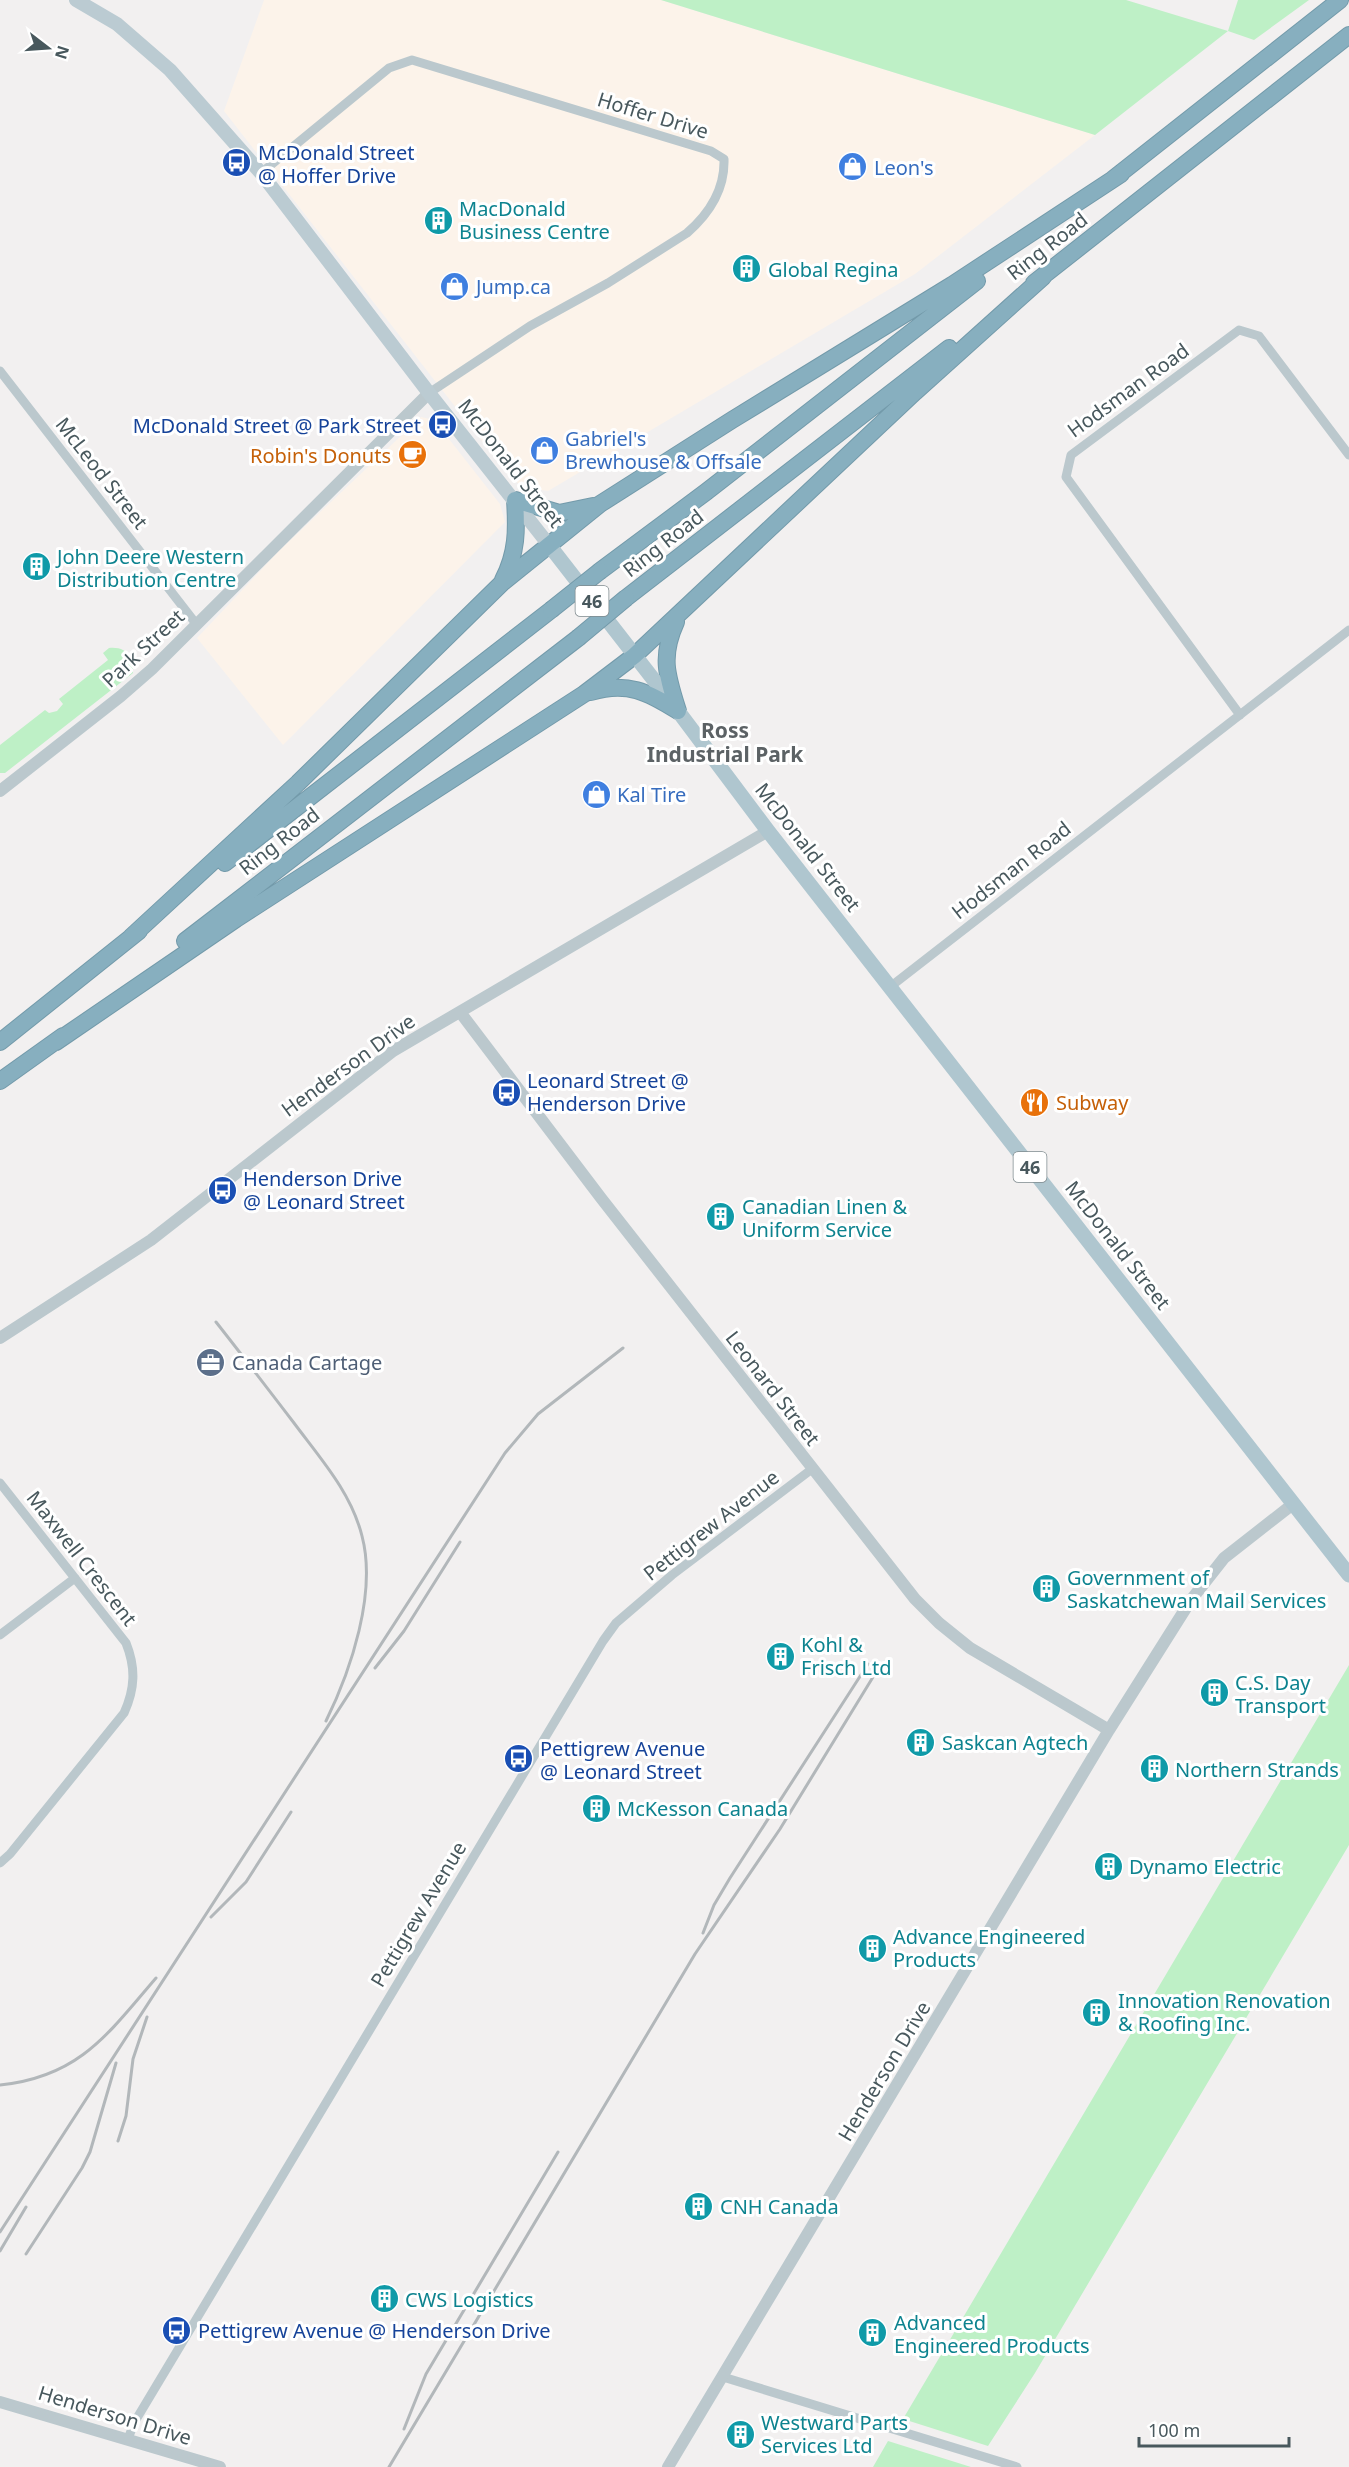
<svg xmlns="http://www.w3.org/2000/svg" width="1349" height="2467" font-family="'Noto Sans',sans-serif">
<rect width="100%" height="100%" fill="#f2f0f0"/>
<path fill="#fcf3ea" d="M264,0H661L1095,135L915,274L548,491L522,487L507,473L224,111Z
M421,417L434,420L500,504L505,522L283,745L197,638L279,551Z"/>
<path fill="#bef0c6" d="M661,0H1126L1228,31L1238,0H1309L1254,40L1228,31L1095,135Z
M109,648C119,647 126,650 132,658L129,662L133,665V673L5,773H0V745L45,710L49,713L57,711L63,704L59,699L108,660L103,653Z
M1349,1665V1845L1035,2373L988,2446L903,2419Z
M888,2441L971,2467H873Z"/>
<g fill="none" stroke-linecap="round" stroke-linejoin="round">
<defs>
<path id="motorway" d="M1113,179L1340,0
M1034,283L1349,35
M600,571L706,492L977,281
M503,580C517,553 517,530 515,500L559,513L593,506
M626,598L949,348
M676,622C660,657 667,676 678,711
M591,692C627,681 648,692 678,711
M225,863L551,610
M131,937L298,783L502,583L600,504L732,420L952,285L1121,174
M185,941L578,638
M0,1042L139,931
M56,1042L236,919L584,694L634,656L915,392L1043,277
M0,1081L63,1036"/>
</defs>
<use href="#motorway" stroke="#739aaa" stroke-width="18"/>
<path stroke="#bbc8cd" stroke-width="9" d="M261,173L389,68L412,60L711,151L724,159C725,189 710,213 687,233L608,283L530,326L429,393
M0,371L197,625
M1240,715L1066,477L1071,455L1239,330L1259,336L1349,455
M890,987L1349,630
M0,1483L126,1643C136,1668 135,1689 124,1713L10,1854L0,1863
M0,1635L75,1578
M723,2377L1017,2467
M128,2439L134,2423L603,1641L616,1623L672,1575L812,1469"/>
<path stroke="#bbc8cd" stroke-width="12" d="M0,791L121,696L152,669L429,393
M460,1012L601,1198L915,1599L939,1623L970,1648L1109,1730
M0,1338L151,1240L393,1051L768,831
M0,2402L220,2467
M668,2467L1109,1730L1191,1600L1224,1558L1293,1504"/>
<path stroke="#bbcbd2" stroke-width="14" d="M76,0L117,24L170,70L261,173L429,393L549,545"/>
<path stroke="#afc6cf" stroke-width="15" d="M549,545L678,711L768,831L1349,1575"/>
<use href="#motorway" stroke="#87afbf" stroke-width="16"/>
<path stroke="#b2b7ba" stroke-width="3" d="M216,1322C242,1355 268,1389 294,1423C320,1458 351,1492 362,1536C377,1593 351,1670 326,1721
M375,1668L404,1631L460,1542
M211,1917L246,1882L291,1812
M703,1933L714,1905L730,1878L868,1664
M0,2085C79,2077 108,2034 156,1978
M118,2141L126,2116L133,2059L147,2017
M0,2232L505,1453L538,1414L623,1348
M0,2251L26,2207
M26,2254L82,2168L90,2152L116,2063
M404,2429L426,2374L558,2152
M389,2467L695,1954L780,1829L881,1664"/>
<defs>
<path id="motorway-bridge" d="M551,610L600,571
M578,638L626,598"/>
</defs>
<use href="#motorway-bridge" stroke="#739aaa" stroke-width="18" stroke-linecap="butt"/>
<use href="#motorway-bridge" stroke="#87afbf" stroke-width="16"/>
</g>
<defs>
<symbol id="bus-disc" viewBox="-11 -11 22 22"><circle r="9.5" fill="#1a4fb4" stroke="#fff"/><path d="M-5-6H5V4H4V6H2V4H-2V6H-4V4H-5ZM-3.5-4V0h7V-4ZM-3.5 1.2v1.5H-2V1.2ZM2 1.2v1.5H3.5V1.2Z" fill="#fff"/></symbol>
<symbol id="shop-disc" viewBox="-11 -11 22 22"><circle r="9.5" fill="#3f7fe0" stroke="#fff"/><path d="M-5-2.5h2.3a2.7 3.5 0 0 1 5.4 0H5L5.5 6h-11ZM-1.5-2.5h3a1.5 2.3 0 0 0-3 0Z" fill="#fff"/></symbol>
<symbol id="building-disc" viewBox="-11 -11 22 22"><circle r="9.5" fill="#0f9aa8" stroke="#fff"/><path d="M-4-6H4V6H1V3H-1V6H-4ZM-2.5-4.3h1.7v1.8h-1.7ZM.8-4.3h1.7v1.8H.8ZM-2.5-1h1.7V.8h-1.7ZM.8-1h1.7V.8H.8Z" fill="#fff"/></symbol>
<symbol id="cafe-disc" viewBox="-11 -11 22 22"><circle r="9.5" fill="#e8710a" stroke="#fff"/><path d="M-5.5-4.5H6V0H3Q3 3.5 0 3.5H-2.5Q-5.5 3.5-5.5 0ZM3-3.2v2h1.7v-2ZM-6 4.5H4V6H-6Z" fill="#fff"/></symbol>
<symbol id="restaurant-disc" viewBox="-11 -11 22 22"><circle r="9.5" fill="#e8710a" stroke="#fff"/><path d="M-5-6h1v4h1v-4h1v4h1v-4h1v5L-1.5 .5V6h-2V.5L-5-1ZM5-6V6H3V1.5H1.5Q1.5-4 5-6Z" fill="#fff"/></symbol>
<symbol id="office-disc" viewBox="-11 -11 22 22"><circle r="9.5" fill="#5c6f8a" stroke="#fff"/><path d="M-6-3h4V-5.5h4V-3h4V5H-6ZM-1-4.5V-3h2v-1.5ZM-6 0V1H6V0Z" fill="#fff"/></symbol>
</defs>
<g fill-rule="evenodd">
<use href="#bus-disc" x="220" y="146" width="33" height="33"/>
<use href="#shop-disc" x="836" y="150" width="33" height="33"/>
<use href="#building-disc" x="422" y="204" width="33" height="33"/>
<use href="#building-disc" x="730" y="252" width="33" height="33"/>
<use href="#shop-disc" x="438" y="270" width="33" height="33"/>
<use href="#bus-disc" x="426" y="408" width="33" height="33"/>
<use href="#shop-disc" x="528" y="434" width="33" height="33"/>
<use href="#cafe-disc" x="396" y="438" width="33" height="33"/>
<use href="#building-disc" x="20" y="550" width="33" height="33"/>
<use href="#shop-disc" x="580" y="778" width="33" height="33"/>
<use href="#bus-disc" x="490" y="1076" width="33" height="33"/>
<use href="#restaurant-disc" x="1018" y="1086" width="33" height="33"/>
<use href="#bus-disc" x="206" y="1174" width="33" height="33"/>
<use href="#building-disc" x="704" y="1200" width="33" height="33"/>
<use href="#office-disc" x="194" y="1346" width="33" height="33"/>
<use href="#building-disc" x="1030" y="1572" width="33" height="33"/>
<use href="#building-disc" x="764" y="1640" width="33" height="33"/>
<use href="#building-disc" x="1198" y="1676" width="33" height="33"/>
<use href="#building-disc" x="904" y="1726" width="33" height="33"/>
<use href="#bus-disc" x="502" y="1742" width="33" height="33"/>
<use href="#building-disc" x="1138" y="1752" width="33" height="33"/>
<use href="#building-disc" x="580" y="1792" width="33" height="33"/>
<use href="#building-disc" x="1092" y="1850" width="33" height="33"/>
<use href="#building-disc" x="856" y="1932" width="33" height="33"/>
<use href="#building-disc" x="1080" y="1996" width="33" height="33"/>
<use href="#building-disc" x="682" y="2190" width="33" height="33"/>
<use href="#building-disc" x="368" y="2282" width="33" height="33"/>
<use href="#bus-disc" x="160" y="2314" width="33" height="33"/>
<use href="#building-disc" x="856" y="2316" width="33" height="33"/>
<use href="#building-disc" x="724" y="2418" width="33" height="33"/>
</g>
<g text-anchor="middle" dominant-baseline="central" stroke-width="6" stroke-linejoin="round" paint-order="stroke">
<g fill="#fff" stroke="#7f8a8e" stroke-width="1.5">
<rect x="575.5" y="586" width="33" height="30" rx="4.5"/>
<rect x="1013.5" y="1152" width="33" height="30" rx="4.5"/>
</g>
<g font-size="18" font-weight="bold" fill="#48585d">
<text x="592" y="601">46</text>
<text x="1030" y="1167">46</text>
</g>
<g font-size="20" fill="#48585d" stroke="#fff">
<text transform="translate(653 115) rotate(17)">Hoffer Drive</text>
<text transform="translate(1047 246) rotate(-38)">Ring Road</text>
<text transform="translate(1128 390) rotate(-36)">Hodsman Road</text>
<text transform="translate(511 463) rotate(52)">McDonald Street</text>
<text transform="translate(102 473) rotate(52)">McLeod Street</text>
<text transform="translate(663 543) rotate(-38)">Ring Road</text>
<text transform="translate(143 648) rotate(-43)">Park Street</text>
<text transform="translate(279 841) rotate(-38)">Ring Road</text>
<text transform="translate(808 847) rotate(52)">McDonald Street</text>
<text transform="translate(1011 870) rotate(-38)">Hodsman Road</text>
<text transform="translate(348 1065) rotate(-36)">Henderson Drive</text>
<text transform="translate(1118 1245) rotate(52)">McDonald Street</text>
<text transform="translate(773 1388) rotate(52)">Leonard Street</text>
<text transform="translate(711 1525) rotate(-38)">Pettigrew Avenue</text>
<text transform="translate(82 1558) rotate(52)">Maxwell Crescent</text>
<text transform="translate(418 1914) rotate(-59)">Pettigrew Avenue</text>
<text transform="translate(884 2071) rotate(-59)">Henderson Drive</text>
<text transform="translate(115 2415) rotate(17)">Henderson Drive</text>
</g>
<g font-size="20" fill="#164399" stroke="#fff" text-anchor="start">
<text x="258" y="152">McDonald Street<tspan x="258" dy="23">@ Hoffer Drive</tspan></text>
<text x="421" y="425" text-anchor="end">McDonald Street @ Park Street</text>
<text x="527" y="1080">Leonard Street @<tspan x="527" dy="23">Henderson Drive</tspan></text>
<text x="243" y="1178">Henderson Drive<tspan x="243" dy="23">@ Leonard Street</tspan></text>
<text x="540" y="1748">Pettigrew Avenue<tspan x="540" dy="23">@ Leonard Street</tspan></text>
<text x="198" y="2330">Pettigrew Avenue @ Henderson Drive</text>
</g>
<g font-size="20" fill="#366cbe" stroke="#fff" text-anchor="start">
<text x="874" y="167">Leon's</text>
<text x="476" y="286">Jump.ca</text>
<text x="565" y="438">Gabriel's<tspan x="565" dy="23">Brewhouse &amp; Offsale</tspan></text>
<text x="617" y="794">Kal Tire</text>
</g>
<g font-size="20" fill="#0d838f" stroke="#fff" text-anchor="start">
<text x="459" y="208">MacDonald<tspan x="459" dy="23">Business Centre</tspan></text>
<text x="768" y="269">Global Regina</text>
<text x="57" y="556">John Deere Western<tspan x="57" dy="23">Distribution Centre</tspan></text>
<text x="742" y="1206">Canadian Linen &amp;<tspan x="742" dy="23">Uniform Service</tspan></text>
<text x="1067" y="1577">Government of<tspan x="1067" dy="23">Saskatchewan Mail Services</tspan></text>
<text x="801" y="1644">Kohl &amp;<tspan x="801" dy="23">Frisch Ltd</tspan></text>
<text x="1235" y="1682">C.S. Day<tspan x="1235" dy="23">Transport</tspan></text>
<text x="942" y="1742">Saskcan Agtech</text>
<text x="1175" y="1769">Northern Strands</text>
<text x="617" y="1808">McKesson Canada</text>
<text x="1129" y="1866">Dynamo Electric</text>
<text x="893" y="1936">Advance Engineered<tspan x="893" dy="23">Products</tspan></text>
<text x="1118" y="2000">Innovation Renovation<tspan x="1118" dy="23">&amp; Roofing Inc.</tspan></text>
<text x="720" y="2206">CNH Canada</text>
<text x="405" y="2299">CWS Logistics</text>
<text x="894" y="2322">Advanced<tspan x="894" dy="23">Engineered Products</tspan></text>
<text x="761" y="2422">Westward Parts<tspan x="761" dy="23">Services Ltd</tspan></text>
</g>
<g font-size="20" fill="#c56008" stroke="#fff" text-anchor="end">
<text x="391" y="455">Robin's Donuts</text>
<text x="1056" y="1102" text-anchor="start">Subway</text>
</g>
<g font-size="20" fill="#4e5e75" stroke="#fff" text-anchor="start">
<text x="232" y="1362">Canada Cartage</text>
</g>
<g font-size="21" font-weight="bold" fill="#5c6265" stroke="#fff">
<text x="725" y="730">Ross<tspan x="725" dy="24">Industrial Park</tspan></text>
</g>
</g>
<g transform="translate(48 48) rotate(107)" stroke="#ffffff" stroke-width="4.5" paint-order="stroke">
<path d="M0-4.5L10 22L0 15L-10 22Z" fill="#48585d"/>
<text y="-9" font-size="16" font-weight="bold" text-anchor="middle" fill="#48585d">N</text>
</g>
<path d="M1139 2437v9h150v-9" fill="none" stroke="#48585d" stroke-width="3"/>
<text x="1148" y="2437" font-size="18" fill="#48585d" stroke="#ffffff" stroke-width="4.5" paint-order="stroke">100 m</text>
</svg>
